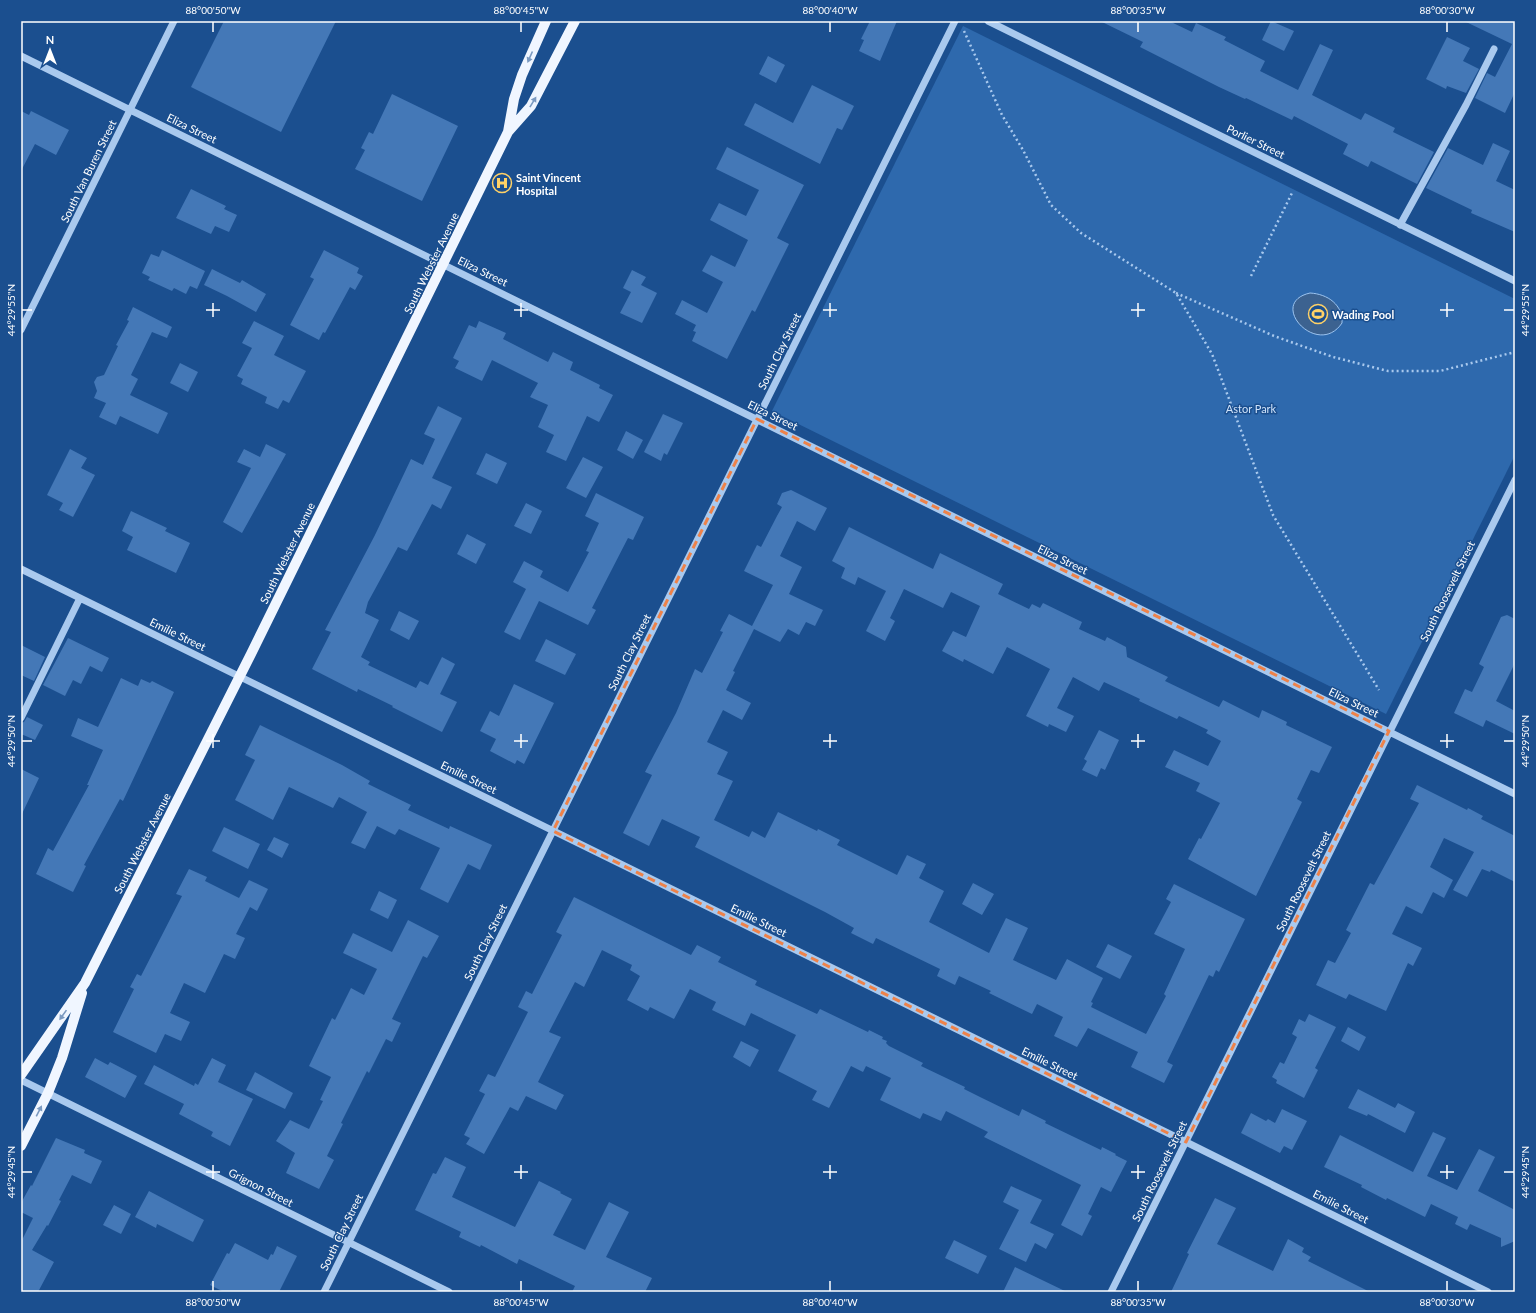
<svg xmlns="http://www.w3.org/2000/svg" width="1536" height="1313" font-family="Lato,sans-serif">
<rect width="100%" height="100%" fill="#1b4f8f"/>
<path fill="#2e69ad" d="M963,26L1515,299V455L1386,714L772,411Z"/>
<path fill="#3c6290" stroke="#9cc4f0" d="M1310,293C1328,294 1343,305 1342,323C1318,359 1266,303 1310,293Z"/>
<path fill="#4478b7" d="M224,21H336L281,132L191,87Z
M870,21H897L880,61L859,51L864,40L861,39Z
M1100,21H1169L1192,32L1196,23L1226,37L1224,40L1265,61L1260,71L1298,90L1320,44L1333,50L1312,95L1361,120L1365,113L1395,128L1393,132L1434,152L1417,184L1371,161L1368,167L1343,154L1348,144L1294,116L1292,120L1246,98L1245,99L1219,87L1140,47L1143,42Z
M1271,21L1294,31L1284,51L1262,40Z
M1464,21H1515V92L1505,113L1475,98L1487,73L1495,77L1512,44Z
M1447,37L1470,48L1463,61L1479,69L1466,93L1447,86L1446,89L1426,79Z
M768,56L785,65L776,83L759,74Z
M812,85L854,106L842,130L837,128L820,164L744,125L755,103L793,123Z
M392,94L458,126L422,201L355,169L365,150L361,148L369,132L373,134Z
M21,111L29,115L31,111L69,130L56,155L35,144L21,171Z
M1493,143L1510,151L1496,181L1515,190V232L1471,213L1472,210L1426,188L1448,148L1483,165Z
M727,147L804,185L777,238L789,244L755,312L752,310L727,359L692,341L696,332L693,331L696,325L675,314L682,300L707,313L723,282L702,271L711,255L735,267L748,240L710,220L719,203L746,216L759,190L716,169Z
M191,189L226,206L224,209L237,215L229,232L215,226L211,234L176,218Z
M162,250L205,271L197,289L190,286L186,294L174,288L172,291L148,280L150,277L142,273L151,254L159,257Z
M324,250L359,268L357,273L363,276L355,290L350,287L325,333L323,332L319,340L290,325L314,279L310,277Z
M212,269L240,283L242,280L266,294L256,312L227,296L204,285Z
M632,270L646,277L641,285L657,293L642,323L620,313L631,292L623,288Z
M133,307L172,327L167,338L152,332L131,375L138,379L130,395L168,413L158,434L120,416L116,425L99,417L106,403L94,398L97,391L94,382L97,377L104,375L118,346L116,345L129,321L127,320Z
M254,321L284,336L274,355L306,371L289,403L283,400L278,409L265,403L267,397L241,384L243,379L237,376L252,348L242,343Z
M479,321L506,333L503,339L548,362L553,352L573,362L570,370L600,385L599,388L613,395L599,422L587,416L566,461L546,452L554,435L538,427L548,405L530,397L538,383L492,360L482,381L455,368L459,361L453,358L469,325L476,328Z
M180,363L198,372L188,392L170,383Z
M438,406L462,418L432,478L452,487L441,509L432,504L407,551L398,547L368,602L365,613L379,620L361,657L370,662L368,665L416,688L420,681L428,685L442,657L455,664L440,694L457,702L442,732L392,707L393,706L358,689L357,692L312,669L331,632L325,630L375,535L411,459L423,465L435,439L424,434Z
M663,414L683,423L667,455L664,453L661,461L644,452Z
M626,431L643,440L633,459L617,450Z
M266,444L286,454L242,533L223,522L251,468L237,462L244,449L260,457Z
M70,449L87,458L81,468L95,475L73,517L59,510L63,503L47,495Z
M486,453L507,463L497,484L476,474Z
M583,457L603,467L586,498L566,488Z
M791,490L827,508L815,531L797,521L780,556L802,567L789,594L823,610L815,626L806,622L799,635L788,629L780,642L754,629L733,671L735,672L726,690L751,703L742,720L723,710L707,742L728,752L717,774L733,781L714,820L749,837L752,831L765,838L778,812L817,831L818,829L840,840L837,845L897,875L907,855L926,864L919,878L944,891L929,922L989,953L1006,918L1028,928L1013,960L1056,980L1067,959L1103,978L1091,1002L1093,1003L1091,1007L1146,1034L1166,996L1164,994L1185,949L1154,934L1171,902L1166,899L1174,884L1245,919L1219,972L1216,970L1213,977L1209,975L1167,1062L1173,1065L1164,1083L1131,1067L1138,1052L1088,1028L1077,1047L1054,1036L1063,1017L1037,1004L1032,1014L989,993L991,991L959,976L955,985L937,976L940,969L876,938L873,944L851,933L854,928L825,912L695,847L700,837L662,819L649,846L623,833L652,775L645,772L676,713L695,669L702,673L723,632L720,631L729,614L752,626L773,585L744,571L757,545L761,547L777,516L782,507L777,504L782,493Z
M596,493L644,517L633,540L628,538L592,608L596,610L588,625L539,601L520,640L504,632L526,589L513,582L524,561L543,571L540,577L568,592L589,552L586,551L599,523L585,516Z
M526,503L542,511L531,534L514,526Z
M131,511L167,528L165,531L190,543L176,573L127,550L133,537L122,531Z
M849,527L933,569L940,553L1003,584L998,594L1029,609L1032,604L1040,608L1043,603L1082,622L1079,629L1105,641L1107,637L1126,647L1127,657L1168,677L1165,681L1219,707L1223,700L1259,718L1262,710L1287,722L1286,725L1332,747L1319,773L1311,770L1297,799L1302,802L1256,896L1188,859L1199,838L1201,839L1220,803L1196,791L1200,783L1165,767L1174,750L1208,766L1221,741L1206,733L1208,730L1179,716L1177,719L1139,701L1140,699L1104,682L1099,691L1073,677L1057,708L1074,716L1066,732L1049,724L1048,727L1026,716L1050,669L1007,647L993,674L964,659L963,662L942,651L953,631L966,637L980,606L951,592L943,608L904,589L890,618L895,621L885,641L866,631L886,591L858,577L855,585L841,578L845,568L832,561Z
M467,534L486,544L476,564L457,554Z
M399,611L419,621L409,640L390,630Z
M1507,615L1515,619V663L1496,701L1515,711V734L1486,720L1483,727L1454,713L1465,689L1472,692L1484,667L1479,664L1501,617Z
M68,638L109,658L102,672L90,666L81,684L73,680L65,696L43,685Z
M546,639L576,654L565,675L535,661Z
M21,645L45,657L34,681L21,675Z
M121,678L138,686L141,679L150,683L152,681L174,692L123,801L120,799L84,865L86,866L73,892L36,874L48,848L53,851L89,785H87L103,750L71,736L78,718L98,727Z
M514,684L554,703L524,764L517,760L515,764L490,751L496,739L480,731L490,711L499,716Z
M27,717L43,725L35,740L21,734V723L24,722Z
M260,725L342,765L370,781L368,784L411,805L408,810L449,829L450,826L492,845L480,870L468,864L448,903L420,889L440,848L399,829L395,835L377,826L365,849L351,843L367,812L339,797L333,808L289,787L273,820L235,800L255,760L245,755Z
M1099,730L1119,740L1105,770L1101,768L1097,777L1082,770L1087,761L1084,759Z
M21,769L39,778L21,816Z
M1417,785L1467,810L1468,808L1483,816L1481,819L1515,836V882L1491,870L1490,872L1482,869L1467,897L1453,890L1474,852L1444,838L1430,867L1453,880L1444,898L1433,892L1422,914L1406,906L1392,934L1422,948L1413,966L1408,963L1386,1011L1349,994L1346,999L1316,985L1328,960L1335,963L1351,933L1346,930L1370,883L1374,885L1419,803L1410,799Z
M224,827L260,844L248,869L212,851Z
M274,837L289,844L282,858L267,850Z
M189,869L207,877L205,881L239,898L249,880L268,889L257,911L250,907L236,934L245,938L235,959L224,954L205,993L184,983L170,1013L190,1022L181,1041L165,1034L156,1053L113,1032L134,989L130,987L137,974L141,976L182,896L176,894Z
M973,883L994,894L982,915L962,904Z
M379,891L397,900L388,919L370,910Z
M574,897L691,955L697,945L721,957L718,962L757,981L755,985L817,1014L820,1009L868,1032L869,1030L883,1037L882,1039L887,1041L886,1043L889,1046L923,1063L921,1066L965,1087L964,1089L980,1097L1019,1116L1022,1109L1046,1121L1045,1123L1101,1150L1102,1147L1116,1154L1115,1155L1127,1161L1111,1192L1101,1187L1088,1214L1092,1216L1082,1236L1061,1225L1081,1185L984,1137L988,1132L946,1111L941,1121L923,1113L920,1119L880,1100L891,1078L866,1066L863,1072L851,1066L829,1108L812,1100L817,1091L778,1071L796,1035L751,1013L745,1026L712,1010L716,1002L690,989L674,1019L650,1007L648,1011L627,1000L640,976L630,970L632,965L602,950L584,987L575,982L549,1032L561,1037L538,1082L564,1095L556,1110L526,1096L518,1111L510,1107L484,1154L466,1144L470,1138L464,1135L485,1094L479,1091L488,1074L495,1077L528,1012L518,1007L526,991L532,994L562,935L556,932Z
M408,920L439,936L427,958L423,956L392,1019L401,1023L392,1042L386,1039L369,1073L367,1071L341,1123L343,1124L327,1156L334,1160L319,1189L286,1173L295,1153L276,1141L290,1120L309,1129L323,1101L320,1100L331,1077L309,1066L332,1018L335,1020L351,988L364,995L377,969L343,953L353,933L392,952Z
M1108,944L1132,956L1120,979L1096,967Z
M1309,1014L1336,1027L1315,1068L1318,1070L1304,1098L1276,1083L1277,1080L1272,1077L1280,1062L1284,1064L1297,1037L1292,1034L1299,1019L1305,1022Z
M1348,1027L1366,1037L1359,1051L1341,1041Z
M741,1041L759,1050L750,1067L733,1057Z
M95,1058L108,1065L110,1062L137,1076L125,1098L85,1077Z
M212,1058L226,1065L218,1082L253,1099L230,1146L211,1136L213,1132L179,1114L184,1104L144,1084L154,1065L194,1086L195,1083L198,1085Z
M255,1072L293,1093L285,1109L246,1090Z
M1358,1089L1395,1108L1398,1103L1415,1112L1405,1133L1368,1114L1367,1116L1348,1108Z
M1282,1109L1307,1121L1292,1150L1284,1146L1280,1153L1241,1133L1251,1113L1266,1121L1268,1119L1275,1123Z
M1433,1132L1446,1138L1427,1176L1457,1190L1479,1149L1495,1157L1478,1191L1515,1210V1241L1501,1247V1238L1470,1224L1467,1230L1455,1224L1458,1217L1431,1204L1425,1217L1387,1198L1386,1200L1361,1187L1362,1185L1324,1167L1340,1135L1413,1172Z
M56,1138L85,1150L84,1153L102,1161L91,1184L72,1175L59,1200L61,1201L48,1226L47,1225L32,1250L54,1262L38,1292H21V1242L33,1218L21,1212V1203L31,1185L32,1186Z
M445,1157L466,1167L452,1197L515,1227L539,1181L561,1192L560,1193L572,1199L553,1235L585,1250L609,1202L629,1212L606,1257L652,1278L645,1292H572L575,1286L519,1259L517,1264L481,1245L480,1247L459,1237L461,1232L415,1210L433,1173L436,1174Z
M1011,1186L1042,1200L1030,1223L1054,1234L1046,1249L1035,1243L1026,1262L999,1249L1019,1210L1003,1202Z
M149,1191L204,1220L193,1242L157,1224L156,1228L135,1217Z
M1215,1198L1236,1208L1217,1244L1273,1271L1288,1239L1304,1248L1302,1252L1311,1257L1308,1261L1370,1292H1171L1189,1254L1187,1253Z
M114,1205L131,1214L121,1234L103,1225Z
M954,1240L987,1256L978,1274L945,1258Z
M235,1243L268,1260L271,1254L273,1255L277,1246L297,1256L279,1292H224L210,1285L227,1253L229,1254Z
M1015,1267L1067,1292H1003Z"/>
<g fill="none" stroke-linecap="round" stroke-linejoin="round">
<path stroke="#a9c9ee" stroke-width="2.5" stroke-dasharray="2 3" stroke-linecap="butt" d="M964,31L1002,115L1023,150L1051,205L1081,233L1176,293L1212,354L1273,515L1379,690
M1251,276L1292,193
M1176,293L1274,336L1333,357L1388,371H1440L1515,352"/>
<path stroke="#a9c9ee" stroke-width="7" d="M988,21L1515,281
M21,56L1515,794
M1400,225L1466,105L1494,49
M21,330L174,21
M21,569L1186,1142L1488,1292
M21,718L80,598
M21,1080L449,1292
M324,1292L955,21
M1111,1292L1515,480"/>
<path stroke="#f0f6ff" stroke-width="10" d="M508,132L514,99L522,75L546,21
M21,1075L85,983L251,654L508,132L531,106L575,21
M21,1146L48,1093L62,1058L82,993"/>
</g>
<defs><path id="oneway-solid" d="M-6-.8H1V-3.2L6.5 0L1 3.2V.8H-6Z"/></defs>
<g fill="#7b9ac1">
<use href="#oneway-solid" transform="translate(530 57) rotate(114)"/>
<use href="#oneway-solid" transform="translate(533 102) rotate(-59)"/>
<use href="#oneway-solid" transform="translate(63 1015) rotate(125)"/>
<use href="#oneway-solid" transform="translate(39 1111) rotate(-63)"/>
</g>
<path fill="none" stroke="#ee8249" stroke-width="3" stroke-dasharray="8 5" stroke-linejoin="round" d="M757,419L1389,731L1186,1142L553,831Z"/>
<path fill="none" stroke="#fff" stroke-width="1.5" d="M213,22V32M521,22V32M830,22V32M1138,22V32M1447,22V32M213,303V317M521,303V317M830,303V317M1138,303V317M1447,303V317M22,310H32M206,310H220M514,310H528M823,310H837M1131,310H1145M1440,310H1454M1504,310H1514M213,734V748M521,734V748M830,734V748M1138,734V748M1447,734V748M22,741H32M206,741H220M514,741H528M823,741H837M1131,741H1145M1440,741H1454M1504,741H1514M213,1165V1179M521,1165V1179M830,1165V1179M1138,1165V1179M1447,1165V1179M22,1172H32M206,1172H220M514,1172H528M823,1172H837M1131,1172H1145M1440,1172H1454M1504,1172H1514M213,1281V1291M521,1281V1291M830,1281V1291M1138,1281V1291M1447,1281V1291"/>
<defs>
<symbol id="hospital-ring" viewBox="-11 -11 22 22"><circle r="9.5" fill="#1b4f8f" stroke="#ffd166" stroke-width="1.5"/><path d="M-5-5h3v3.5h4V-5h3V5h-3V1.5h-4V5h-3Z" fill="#ffd166"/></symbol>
<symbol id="stadium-ring" viewBox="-11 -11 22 22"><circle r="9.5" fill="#1b4f8f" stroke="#ffd166" stroke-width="1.5"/><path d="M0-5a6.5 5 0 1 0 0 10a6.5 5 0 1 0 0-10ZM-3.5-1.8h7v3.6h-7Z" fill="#ffd166"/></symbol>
</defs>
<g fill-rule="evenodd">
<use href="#hospital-ring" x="491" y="172" width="22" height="22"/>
<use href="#stadium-ring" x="1307" y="303" width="22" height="22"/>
</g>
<g text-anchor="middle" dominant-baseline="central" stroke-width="3" stroke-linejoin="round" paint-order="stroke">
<g font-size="11" fill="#fff" stroke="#1b4f8f">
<text transform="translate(192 128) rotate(26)">Eliza Street</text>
<text transform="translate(1256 141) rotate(26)">Porlier Street</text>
<text transform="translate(88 171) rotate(-64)">South Van Buren Street</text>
<text transform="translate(431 263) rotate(-64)">South Webster Avenue</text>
<text transform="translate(483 271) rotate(26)">Eliza Street</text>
<text transform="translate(779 351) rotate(-64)">South Clay Street</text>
<text transform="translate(773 415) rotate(26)">Eliza Street</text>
<text transform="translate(287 553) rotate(-64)">South Webster Avenue</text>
<text transform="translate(1063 559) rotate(26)">Eliza Street</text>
<text transform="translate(1447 591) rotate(-64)">South Roosevelt Street</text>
<text transform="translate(178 634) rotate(26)">Emilie Street</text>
<text transform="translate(629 652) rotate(-64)">South Clay Street</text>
<text transform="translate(1354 702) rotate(26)">Eliza Street</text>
<text transform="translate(469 777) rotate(26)">Emilie Street</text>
<text transform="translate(142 843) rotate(-63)">South Webster Avenue</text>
<text transform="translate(1303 881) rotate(-64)">South Roosevelt Street</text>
<text transform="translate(759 920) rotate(26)">Emilie Street</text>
<text transform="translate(485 942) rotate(-64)">South Clay Street</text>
<text transform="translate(1050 1063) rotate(26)">Emilie Street</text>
<text transform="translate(1159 1171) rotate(-64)">South Roosevelt Street</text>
<text transform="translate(261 1187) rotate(27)">Grignon Street</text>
<text transform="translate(1341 1206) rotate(27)">Emilie Street</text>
<text transform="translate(341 1232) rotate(-64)">South Clay Street</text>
</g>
<g font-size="11" font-weight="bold" fill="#fff" stroke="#1b4f8f" text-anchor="start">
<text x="516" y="177">Saint Vincent<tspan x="516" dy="13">Hospital</tspan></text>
<text x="1332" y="314">Wading Pool</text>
</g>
<g font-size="11" fill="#cfe3fa" stroke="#1b4f8f">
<text x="1251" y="408">Astor Park</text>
</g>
</g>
<rect width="1536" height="1313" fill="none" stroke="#1b4f8f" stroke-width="44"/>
<g transform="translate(50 50)" stroke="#1b4f8f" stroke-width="3" paint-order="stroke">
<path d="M0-3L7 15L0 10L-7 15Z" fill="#ffffff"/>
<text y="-6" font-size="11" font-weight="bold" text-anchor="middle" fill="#ffffff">N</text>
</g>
<rect x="22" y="22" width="1492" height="1269" fill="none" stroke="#fff" stroke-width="1.5"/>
<g font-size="10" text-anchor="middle" fill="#fff">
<text x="213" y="14">88°00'50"W</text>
<text x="521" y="14">88°00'45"W</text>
<text x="830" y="14">88°00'40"W</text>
<text x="1138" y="14">88°00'35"W</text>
<text x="1447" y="14">88°00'30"W</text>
<text transform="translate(11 310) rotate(-90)" y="4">44°29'55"N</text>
<text transform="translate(1525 310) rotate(-90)" y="4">44°29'55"N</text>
<text transform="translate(11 741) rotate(-90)" y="4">44°29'50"N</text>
<text transform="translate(1525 741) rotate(-90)" y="4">44°29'50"N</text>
<text transform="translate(11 1172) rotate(-90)" y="4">44°29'45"N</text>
<text transform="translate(1525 1172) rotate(-90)" y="4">44°29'45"N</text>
<text x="213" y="1306">88°00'50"W</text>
<text x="521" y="1306">88°00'45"W</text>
<text x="830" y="1306">88°00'40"W</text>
<text x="1138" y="1306">88°00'35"W</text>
<text x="1447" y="1306">88°00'30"W</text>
</g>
</svg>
